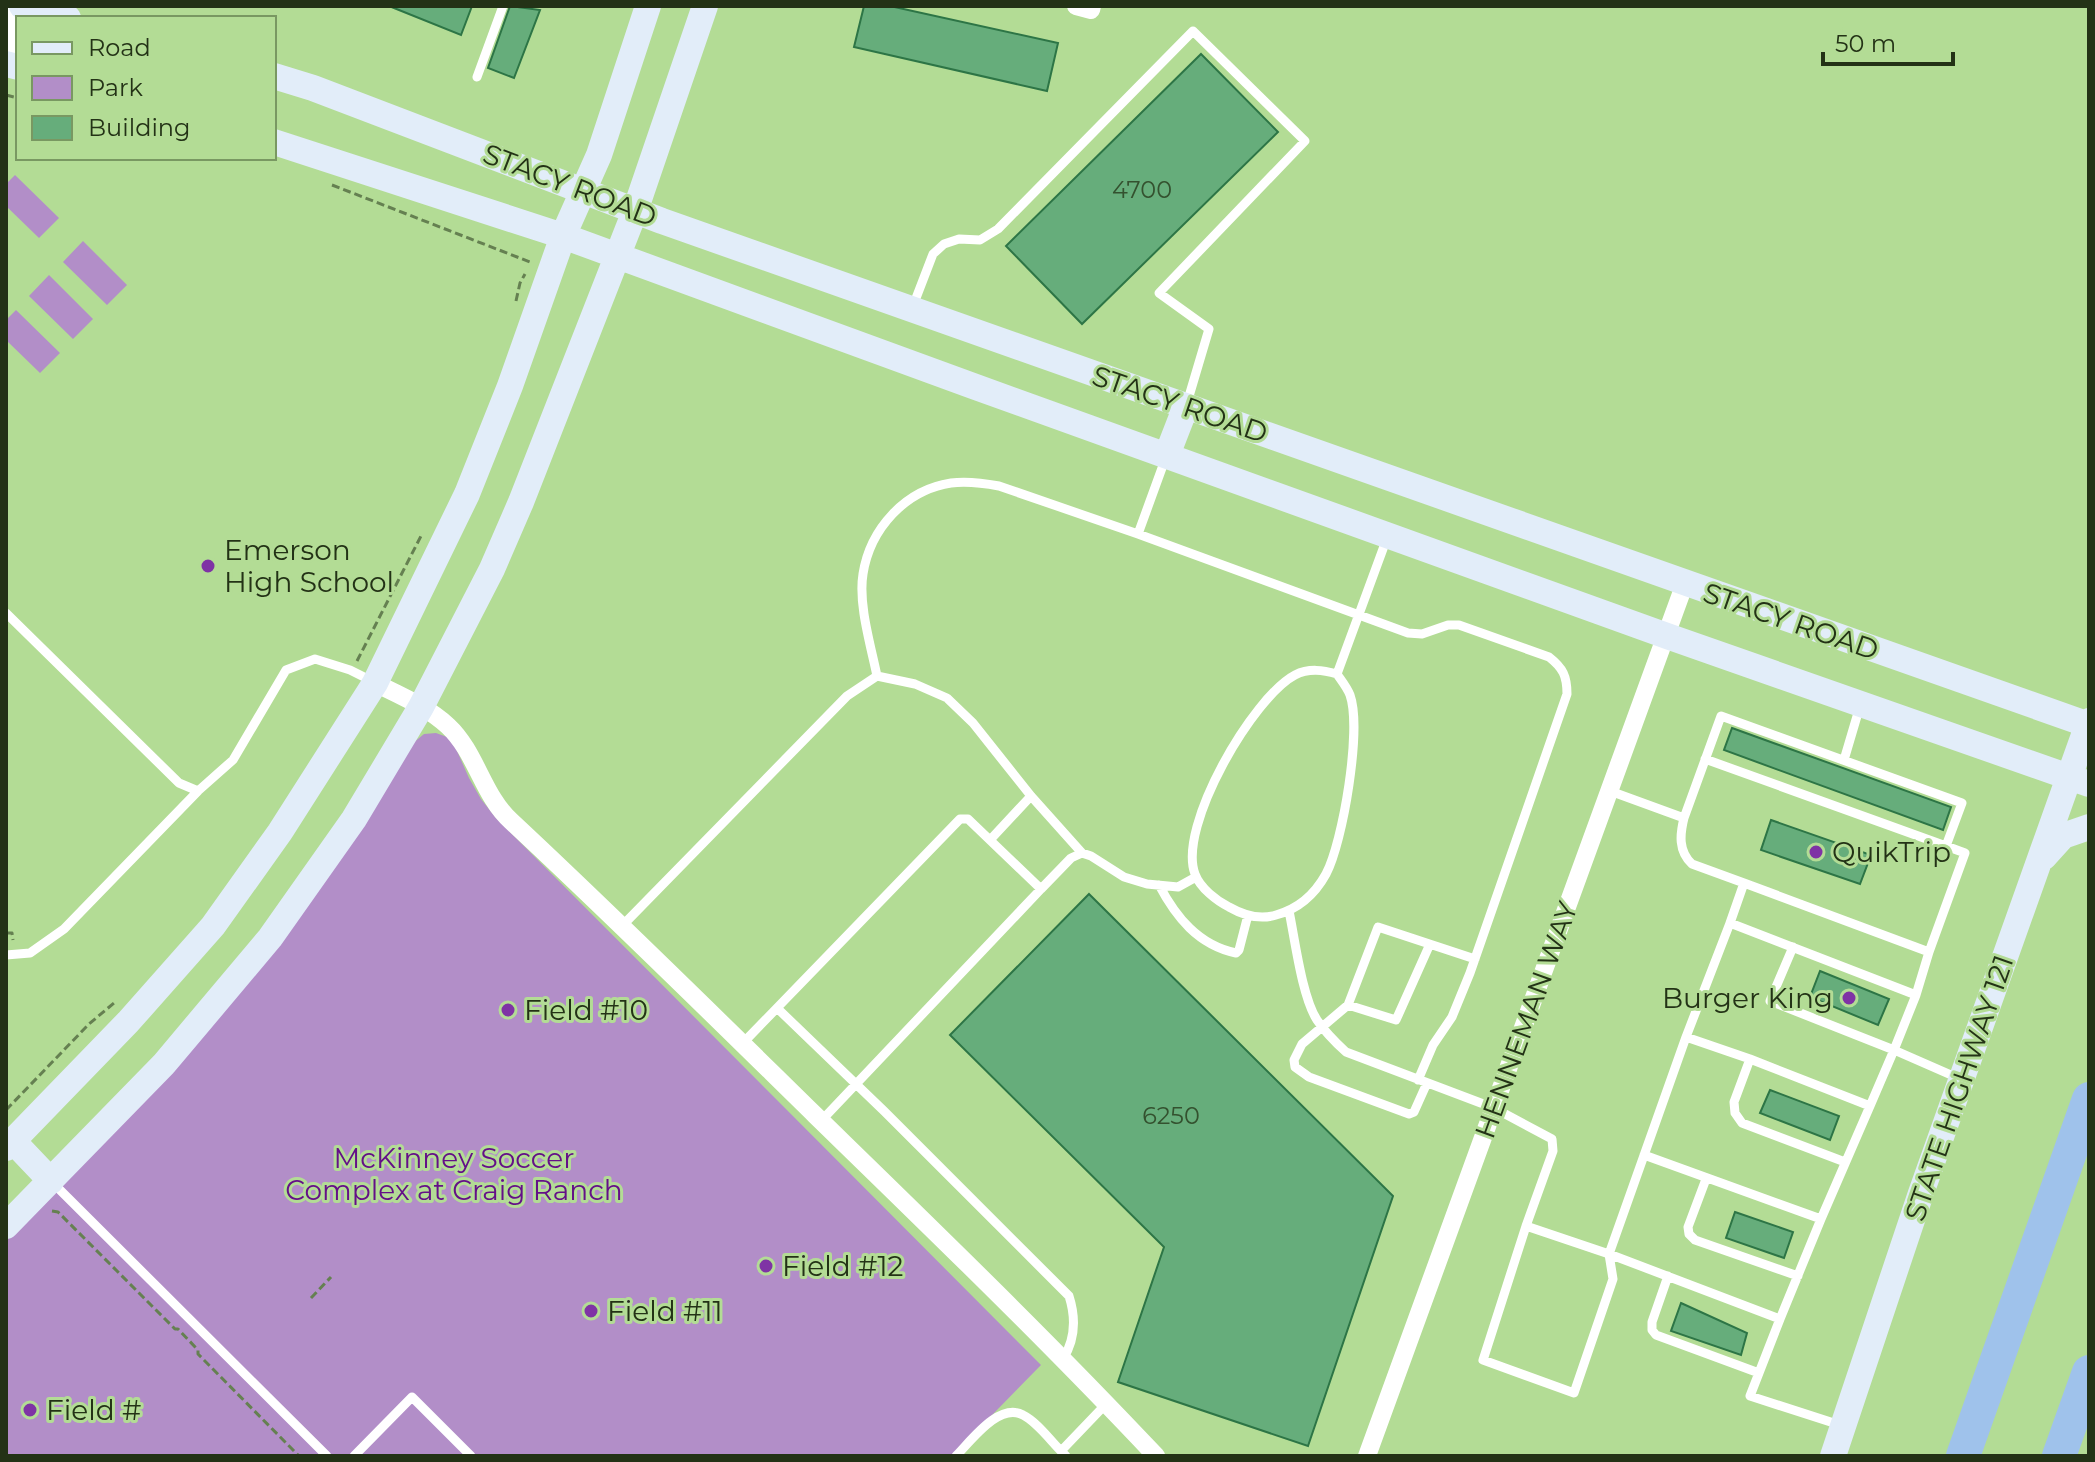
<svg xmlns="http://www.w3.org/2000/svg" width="2095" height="1462" font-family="Montserrat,sans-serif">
<rect width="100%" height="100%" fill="#b3dc95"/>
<path fill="#b28ec8" d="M15,175L59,218L39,238L6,206V184Z
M83,241L127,285L107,305L63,262Z
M49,275L93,319L73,339L29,296Z
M16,310L60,353L40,373L6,340V320Z
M436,733L447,737L454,744L469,778L481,799L496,818L1041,1365L952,1456H6V1240L166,1077L413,743L424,734Z"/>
<path fill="#66ad7b" stroke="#2d7546" stroke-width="2" d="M389,6H472L461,35Z
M510,6L540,10L514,78L488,68Z
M864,6H890L1058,43L1047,91L854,47Z
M1201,54L1278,132L1082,324L1006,246Z
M1732,728L1951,807L1943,830L1724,750Z
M1771,820L1871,855L1860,884L1761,850Z
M1089,894L1393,1196L1308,1446L1118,1382L1164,1247L950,1035Z
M1820,971L1889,999L1878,1025L1810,997Z
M1770,1090L1839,1116L1830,1140L1760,1113Z
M1735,1212L1793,1232L1784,1258L1726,1238Z
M1681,1303L1747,1333L1741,1355L1671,1331Z"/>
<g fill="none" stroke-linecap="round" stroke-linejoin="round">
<path stroke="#658051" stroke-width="3" stroke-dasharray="8 4" stroke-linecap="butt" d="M6,95L18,98
M332,185L530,262
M516,301L520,283L525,274
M357,661L421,536
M6,933H12L13,940
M6,1110L89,1024L114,1003
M52,1211L58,1212L175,1329H178L198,1350V1354L299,1456
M311,1298L331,1277"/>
<path stroke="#fff" stroke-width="9" d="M477,77L503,6
M913,306L933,254L944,244L959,239L980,240L998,229L1193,31L1305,141L1159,293L1209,329L1187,403
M1166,457L1138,534L1408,633L1422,634L1448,625H1459L1549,657C1563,668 1567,676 1567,694L1470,973L1452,1017L1433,1045L1418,1080
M6,613L179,783L198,791L233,760L286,670L315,659L350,670L372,681
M1337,674C1323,670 1309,668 1295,675C1253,697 1177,827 1195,874C1200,888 1217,901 1229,907C1243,915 1260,920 1276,915C1298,909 1315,894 1326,874C1343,842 1362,729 1350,695C1347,687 1341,680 1337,674L1387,538
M877,676L915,684L947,698L973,723L1031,796L1082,853
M1844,760L1860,706
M1610,791L1684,818L1721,716L1962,803L1946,846L1705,759
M1684,818C1680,834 1678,851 1692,864L1744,883
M990,840L1031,796
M1159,885C1176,917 1198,945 1236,953L1239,950L1248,915
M1041,889L1071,858L1082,853L1091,856L1124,877L1147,884L1178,887L1196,877
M1289,911C1295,940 1302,997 1317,1020C1325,1032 1335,1042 1346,1052L1494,1108L1552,1139L1553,1151L1526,1226
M1730,923L1744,883L1929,952
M622,926L847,696L877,676C871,646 858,604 863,574C870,529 905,490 951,483C967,481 983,483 999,486L1138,534
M1793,947L1770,1001L1894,1050L1870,1106
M6,955L30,953L64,929L198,791
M1916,995L1929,952L1965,853L1946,846
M1348,1005L1396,1020L1430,944
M777,1008L884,1111L1069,1296C1076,1318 1075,1340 1063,1359
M1686,1037L1609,1254L1780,1319L1821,1219L1870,1106L1750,1059L1686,1037L1730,923L1916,995L1894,1050L1958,1078
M742,1044L960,819H968L1041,889L821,1121
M1750,1059L1734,1102L1735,1113L1742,1123L1845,1162
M1427,1083L1414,1112L1409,1114L1309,1077L1295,1067L1294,1060L1302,1044L1348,1005L1378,927L1475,959
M1644,1155L1821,1219
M1706,1179L1688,1227L1689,1234L1695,1240L1798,1276
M53,1183L327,1456
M1526,1226L1609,1254L1613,1279L1574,1393L1483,1360Z
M1668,1276L1652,1322V1330L1656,1335L1759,1373
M1780,1319L1750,1396L1840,1425
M354,1456L412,1397L471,1456
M956,1456C971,1441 999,1402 1023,1415C1037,1422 1050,1440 1061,1451
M1066,1456L1061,1451L1106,1404"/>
<path stroke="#fff" stroke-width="18" d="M1076,6L1091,10L1092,6
M6,56L16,6
M375,683C399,695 428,707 448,726C476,752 483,796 511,821C614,917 714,1016 815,1115C930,1227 1046,1339 1156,1456
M1367,1456L1685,583"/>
<path stroke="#e2edf9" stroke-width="26" d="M22,6L68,18
M6,64L18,67
M274,76L313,88L662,221L2089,725
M274,142L563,236L973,386L1667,636L2089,784
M1167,455L1186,406
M2044,857L2063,836L2089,827
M13,1141L51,1181
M6,1148L128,1022L213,926L280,832L375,683L467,494L510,386L563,236L599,155L648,6
M6,1226L164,1064L270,938L354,819L421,707L492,569L521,502L635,211L705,6
M1833,1456L1921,1193L2089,721"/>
<path stroke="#9fc2eb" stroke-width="34" d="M1963,1456L2089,1099
M2059,1456L2089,1372"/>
</g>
<g fill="#7f33a5" stroke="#b3dc95" stroke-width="3">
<circle cx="208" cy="566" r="8"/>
<circle cx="1816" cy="852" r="8"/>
<circle cx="1849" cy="998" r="8"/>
<circle cx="508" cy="1010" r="8"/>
<circle cx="766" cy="1266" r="8"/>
<circle cx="591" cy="1311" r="8"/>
<circle cx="30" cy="1410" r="8"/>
</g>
<g text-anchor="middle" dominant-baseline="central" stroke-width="6" stroke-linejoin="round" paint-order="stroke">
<g font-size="24" fill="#34512f">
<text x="1142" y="189">4700</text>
<text x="1171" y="1115">6250</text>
</g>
<g font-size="28" fill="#233216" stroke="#b3dc95">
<text transform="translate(570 185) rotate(21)">STACY ROAD</text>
<text transform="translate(1180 404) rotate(19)">STACY ROAD</text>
<text transform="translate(1791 621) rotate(19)">STACY ROAD</text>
<text transform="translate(1526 1020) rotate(-70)">HENNEMAN WAY</text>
<text transform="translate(1959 1088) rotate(-71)">STATE HIGHWAY 121</text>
</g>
<g font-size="28" fill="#233216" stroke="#b3dc95" text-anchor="start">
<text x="224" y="550">Emerson<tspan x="224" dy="32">High School</tspan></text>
<text x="1832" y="852">QuikTrip</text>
<text x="1833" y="998" text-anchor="end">Burger King</text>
<text x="524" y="1010">Field #10</text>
<text x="782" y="1266">Field #12</text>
<text x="607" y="1311">Field #11</text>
<text x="46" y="1410">Field #</text>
</g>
<g font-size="28" fill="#640f88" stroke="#b3dc95">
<text x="454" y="1158">McKinney Soccer<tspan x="454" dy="32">Complex at Craig Ranch</tspan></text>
</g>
</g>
<rect width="2095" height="1462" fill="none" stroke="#233216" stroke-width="16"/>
<rect x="16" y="16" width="260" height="144" fill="#b3dc95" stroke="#799862" stroke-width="2"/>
<rect x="32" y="42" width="40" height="12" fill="#e2edf9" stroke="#799862" stroke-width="2"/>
<text x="88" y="56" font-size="24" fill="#233216">Road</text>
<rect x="32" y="76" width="40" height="24" fill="#b28ec8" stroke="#799862" stroke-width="2"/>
<text x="88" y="96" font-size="24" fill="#233216">Park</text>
<rect x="32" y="116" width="40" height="24" fill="#66ad7b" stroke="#799862" stroke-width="2"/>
<text x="88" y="136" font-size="24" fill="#233216">Building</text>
<path d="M1823 52v12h130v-12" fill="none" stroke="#233216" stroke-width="4"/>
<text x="1835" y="52" font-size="24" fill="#233216" stroke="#b3dc95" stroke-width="6" paint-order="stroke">50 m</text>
</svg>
